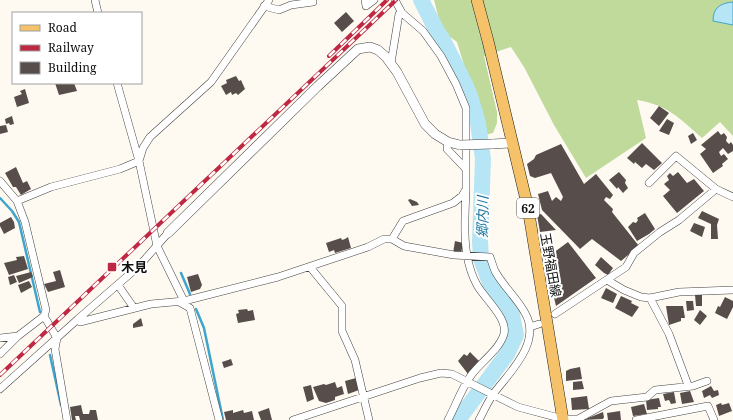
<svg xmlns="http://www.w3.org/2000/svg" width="733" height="420" font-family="'Noto Serif','Noto Sans JP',serif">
<rect width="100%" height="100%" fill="#fffaf1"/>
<path fill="#bfda9a" d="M434,0H733V136L720,122L702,138C679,118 668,105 637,100L646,138L586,178L554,125L524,67L511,47L484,56L497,112V123L493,133L485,135L457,42L446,34L440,23Z"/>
<path fill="#b6e6f5" stroke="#3ea5cc" d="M733,2V25L713,21C713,7 721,3 733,2Z"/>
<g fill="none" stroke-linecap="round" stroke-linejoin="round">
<path stroke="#3ea5cc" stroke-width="2.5" d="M0,198L12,211L19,222L40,312
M181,273L190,294
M196,309L204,328L223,420
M50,355L61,405"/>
<path stroke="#b6e6f5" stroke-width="16" d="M421,0L438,33L443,40L465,84L470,96L478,123L483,159L480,241L481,259L490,283L512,315L516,335L507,354L458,420"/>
</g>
<path fill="#574e4b" d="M346,12L354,21L342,32L334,23Z
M236,76L239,81L241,80L245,89L238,95L236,93L232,95L231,92L226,95L221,86L227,83L226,80Z
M55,83H74L77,91L59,95Z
M25,89L29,103L17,107L14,97L22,94L20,91Z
M659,106L669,113L659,126L650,118Z
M12,116L14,124L10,125L9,123L6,124L5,119Z
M667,119L674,123L669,135L659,131Z
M6,125L8,132L0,134V126Z
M718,131L721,135L724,133L727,137L726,141L729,144L731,142L733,145V151L728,154L723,148L719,152L721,156L724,154L728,159L722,164L723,166L713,173L700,154L706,149L701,145Z
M693,133L697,140L691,144L688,136Z
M642,143L662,163L654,170L646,164L642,168L635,162L634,164L627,158Z
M561,144L584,184L596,174L613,195L610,199L606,197L604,200L613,209L612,212L639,246L621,261L592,239L580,249L542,210L538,194L548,191L552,201L556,197L561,201L563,197L551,173L535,178L530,176L527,164L534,159L536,155Z
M16,167L23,183L27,181L31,189L21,195L16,187H13L5,173Z
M619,172L626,180L625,183L628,188L623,193L618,187L617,189L609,180Z
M678,172L687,183L694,179L704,191L677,213L663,196L670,190L664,184L669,180L667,176L670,173L673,176Z
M410,199L417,202L419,205L412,206L408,200Z
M702,211L719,219L717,225L718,239H711V224L698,218Z
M645,213L655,229L649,234L637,241L628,227L633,222L636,223L638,220L637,218Z
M541,214L556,230L540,232L537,215Z
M11,217L14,222L15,228L4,234L0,226V223Z
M694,223L705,227L702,237L690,231Z
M348,237L351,248L335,253L334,250L329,252L326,243L341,238L342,240L345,239Z
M455,241L463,243L461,254L453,253Z
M568,242L596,278L556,306L545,259Z
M24,256L28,269L9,275L4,263L17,260L16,257Z
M601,257L613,268L608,275L604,273L595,265Z
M60,270L65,287L48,292L44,284L56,281L53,272Z
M31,272L33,277L19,283L16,276Z
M198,274L202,285L200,289L191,292L187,277Z
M14,275L17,282L10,285L8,277Z
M29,281L32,287L21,293L18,285Z
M606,288L617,294L613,303L601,298Z
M695,295H702V306H696Z
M621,296L632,301L631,303L639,307L632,317L615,308Z
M725,297L733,301V307L727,319L715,313L718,306L720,307Z
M686,301H693L694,310L687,311Z
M666,306H683L685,318H681V321L669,325Z
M247,309L248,311L253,310L255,320L238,323L236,314L239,313L238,310Z
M700,310L707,316L700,325L694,320Z
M141,318L143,326L133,328V324Z
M470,352L479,361L468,374L458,361L464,354L467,356Z
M231,359L233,365L224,368L222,362Z
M580,367L582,379L566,381V371L570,369Z
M356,378L359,390L348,394L345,381Z
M582,381L584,389L573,390V382Z
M335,382L337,388L342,386L344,394L335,397V400L326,403L319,401L313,387L324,384L326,385Z
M311,385L314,399L307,402L303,387Z
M711,386L714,391L718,390L719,395L712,398L710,395L704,398L702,391Z
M690,391L694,402L682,404L680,393Z
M674,392L676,403L671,404L669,400L665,401L663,394Z
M587,396L589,409L572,410L571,398Z
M659,398L661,407H658V409L647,410L646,400Z
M721,403L722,405L729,403L732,411L719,416L716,405Z
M644,404L647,414L633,416L631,407Z
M81,405L83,414H89L90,410H96L98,420H80L79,416H75L76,420H72L70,407Z
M269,408L272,420H261L258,412Z
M233,410V413L243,410L244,413L252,411L254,420H226L224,412Z
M620,411L621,420H608L607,413Z
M603,412L604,417L603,419L583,420Z"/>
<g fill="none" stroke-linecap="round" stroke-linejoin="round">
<defs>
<path id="minor" d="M95,0L98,13
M365,0L366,6L374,0
M395,0L402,13
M264,6L279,10L291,5L313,2
M391,63L399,14L402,13L423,31L441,56L456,84L466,108V169
M117,83L139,161L157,246L184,301
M0,181L17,201L25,222L46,310L44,316L18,336L0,338
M649,183L676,156L716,189L733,197
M17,201L51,187L120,169L139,161L143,148L150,137L211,82L269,0
M168,233L139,266L78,319L80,322L151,304L184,301L278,277L368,247L384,239H392L404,246L454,255L490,257C492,262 493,267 495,271C503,286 517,298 525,313C542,342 510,372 494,393C488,401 484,411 479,420
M392,239L403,221L453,203L462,196L466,189V169L447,149L448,142
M310,267L342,306V331L355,360L369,420
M607,280L624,290L641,297L650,298L679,292L733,290
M118,285L134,308
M650,298L669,334L688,385
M179,302L190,308L219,420
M555,314L626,267L634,253L660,232L679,220L716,189
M44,316L57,338L55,349L67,420
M530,327L539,324
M0,354L18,336
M0,389L78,319
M293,420L420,378L441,373L452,374L518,407L563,419H578L611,401L647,397L655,390L693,386L707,381
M448,420C456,405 462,387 472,374C482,361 499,350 504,334C508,318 484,298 477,285C461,256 465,221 466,189
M636,420L708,406L714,420"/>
<path id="tertiary" d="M492,144L512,143
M168,233L318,86L358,49L370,47L378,50L386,57L397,72L425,124L435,134L448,142L460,145"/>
<path id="primary" d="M477,0L488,41L528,208L563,420"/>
</defs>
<use href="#minor" stroke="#424242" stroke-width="8"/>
<use href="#tertiary" stroke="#424242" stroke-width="10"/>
<use href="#primary" stroke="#202020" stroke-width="12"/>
<use href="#minor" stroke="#fff" stroke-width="7"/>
<use href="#tertiary" stroke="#fff" stroke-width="9"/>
<use href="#primary" stroke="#f6c269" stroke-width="11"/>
<defs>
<path id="rail" d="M329,56L387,0
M0,375L396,0"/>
</defs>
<use href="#rail" stroke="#be2842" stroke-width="4"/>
<use href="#rail" stroke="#fff" stroke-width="2.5" stroke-dasharray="8" stroke-linecap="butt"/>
<defs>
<path id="tertiary-bridge" d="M460,145L492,144"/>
</defs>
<use href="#tertiary-bridge" stroke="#424242" stroke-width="10" stroke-linecap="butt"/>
<use href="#tertiary-bridge" stroke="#fff" stroke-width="9"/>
</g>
<rect fill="#be2842" stroke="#fff" stroke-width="1.5" x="107" y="262" width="10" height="10" rx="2"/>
<g text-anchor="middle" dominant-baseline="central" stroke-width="4" stroke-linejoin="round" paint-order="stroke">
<rect fill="#fff" stroke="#575757" stroke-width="1" x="517" y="198" width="22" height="20" rx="3"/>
<g font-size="12" font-weight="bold" fill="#0f0f0f">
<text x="528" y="208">62</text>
</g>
<g font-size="13" fill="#0f0f0f" stroke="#fff">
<text transform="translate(551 265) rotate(80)">玉野福田線</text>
</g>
<g font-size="13" font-weight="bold" fill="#0f0f0f" stroke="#fff" text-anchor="start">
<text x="121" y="267">木見</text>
</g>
<g font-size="14" font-style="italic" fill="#1976a0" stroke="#fff">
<text transform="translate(482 217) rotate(-89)">郷内川</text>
</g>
</g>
<rect x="12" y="12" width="130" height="72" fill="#ffffff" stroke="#9f9f9f"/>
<rect x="20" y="25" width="20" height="6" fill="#f6c269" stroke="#9f9f9f"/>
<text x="48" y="32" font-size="12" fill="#0f0f0f">Road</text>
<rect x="20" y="45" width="20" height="6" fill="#be2842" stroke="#9f9f9f"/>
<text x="48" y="52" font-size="12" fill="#0f0f0f">Railway</text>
<rect x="20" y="62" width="20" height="12" fill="#574e4b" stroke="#9f9f9f"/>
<text x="48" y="72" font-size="12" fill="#0f0f0f">Building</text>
</svg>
